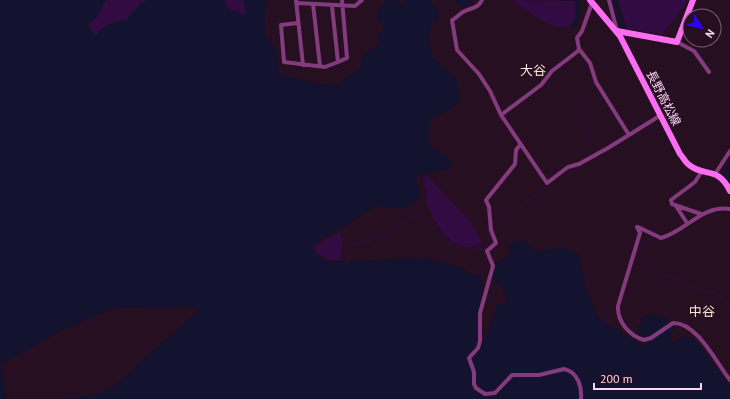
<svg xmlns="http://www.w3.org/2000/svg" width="730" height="399" font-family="'PT Sans','Noto Sans JP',sans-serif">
<rect width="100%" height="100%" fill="#250f20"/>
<path fill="#13122f" d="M0,0H106L96,18L91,22V30L93,31V36H95L97,31L113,22L122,21L133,12L141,3L147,0H226V6L230,10H245L243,0H266L264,35L276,50L279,75L320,84L336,85L360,69L363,54L376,47L380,41L378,34L383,32L382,23L378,18L379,10L385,1L396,0L402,4L406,0H430L437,10L438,20L431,23L428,40L433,58L456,78L460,95L457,104L429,121V146L447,157L452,167C441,173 429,171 417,176L416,181L420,191V199C403,212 398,209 379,205L316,243L313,247L317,256L329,262L426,258L462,268L471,275H481L483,287L477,319L479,340L485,341L497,305L508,302L502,288L492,277L496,263L512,254L507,245C524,238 524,238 535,252L561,247L579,254L585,285L598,318L646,348L637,328L646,314L666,318L675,327L670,338L673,343L685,336L695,340L730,386V399H66L95,395L112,388L202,307L114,308L61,331L1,364L6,399H0Z
M454,0H473L465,8Z
M565,0H581L579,21L572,30L570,27L574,22L576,2Z
M612,0H617L626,31L620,28L616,7Z
M730,156V184L724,175Z"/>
<path fill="#320b43" d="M106,0H147L141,3L127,19C114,21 101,26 94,38L93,31L89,27V23L96,18Z
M226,0H243L246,13L243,15L238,11L230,10L226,6Z
M512,0L575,1C582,54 530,14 512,0Z
M618,0H689L659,39V34L627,29Z
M428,176L471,223L482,242C457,261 433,223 427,203C424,194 430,193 423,183L424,178Z
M340,232L343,246L340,260H329L316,253L314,248L333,235Z"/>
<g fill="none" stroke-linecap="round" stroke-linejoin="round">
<path stroke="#320b43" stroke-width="1" d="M596,13L605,23
M584,20L589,4
M569,27L576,36
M616,35L620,46L628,59
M594,84L579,116L598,151
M730,162V176
M572,168L579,167L584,164
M491,221L522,206L547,185
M489,223L488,235L491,245
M648,223L655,233
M638,245L644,241L654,237
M636,254V260L659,271L662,275L681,281L690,287L713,292L723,298L730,313
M339,259L347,262L353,243L384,238L394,226L419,215C436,223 438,235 451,244C459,250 478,250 488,248"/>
<path stroke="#843b7d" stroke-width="4" d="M296,0L303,65
M482,0C478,9 470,8 463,12C459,14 457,18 452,20L457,50L479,74L490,91L501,115L547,183L568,167L579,164L608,148L661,115
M609,0L617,31
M297,3L355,6L362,0
M592,3L582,31L577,38L579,49L590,63L596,82L629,135
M313,4L320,66
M298,23L281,25L284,62L325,67L338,62L332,6
M677,42L694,51L709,72
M338,62L347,58L342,0
M501,115L541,85L552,71L578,51L579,49
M520,145L516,150L515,164L486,200L489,207L491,230L496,243L487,251L493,266L480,313V341L478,348L469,358L474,372V384L476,388L485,394L495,393L512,375H539L564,369C578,372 582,387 581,399
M715,174L730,151
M676,206L687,223
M701,214L672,204L671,200L695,182L702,171
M637,227L640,233L618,306C617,322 630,336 644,340L651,338L673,323C697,322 717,364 730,380
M638,227L661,238C687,231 701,205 730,209"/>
<path stroke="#fd6df1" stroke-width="6" d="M590,0L620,36L680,154C683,157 685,162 688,164C703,178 718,165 730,191
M617,31L677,42L693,0"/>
</g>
<g text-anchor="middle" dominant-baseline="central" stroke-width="3" stroke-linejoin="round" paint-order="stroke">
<g font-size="12" fill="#fed4f7" stroke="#250f20">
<text transform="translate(664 98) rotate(63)">長野高松線</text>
</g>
<g font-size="13" fill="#fee7d6" stroke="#250f20">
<text x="533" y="70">大谷</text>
<text x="702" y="311">中谷</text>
</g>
</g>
<g transform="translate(702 28) rotate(126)"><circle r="19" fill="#250f20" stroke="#7c5e76"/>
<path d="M0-3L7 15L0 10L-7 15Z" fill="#2b03fb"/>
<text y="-6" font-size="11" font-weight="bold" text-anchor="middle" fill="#fed4f7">N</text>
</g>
<path d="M594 383v6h107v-6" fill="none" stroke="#fed4f7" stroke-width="2"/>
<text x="600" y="383" font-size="12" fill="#fed4f7" stroke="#250f20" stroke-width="3" paint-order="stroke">200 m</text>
</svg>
